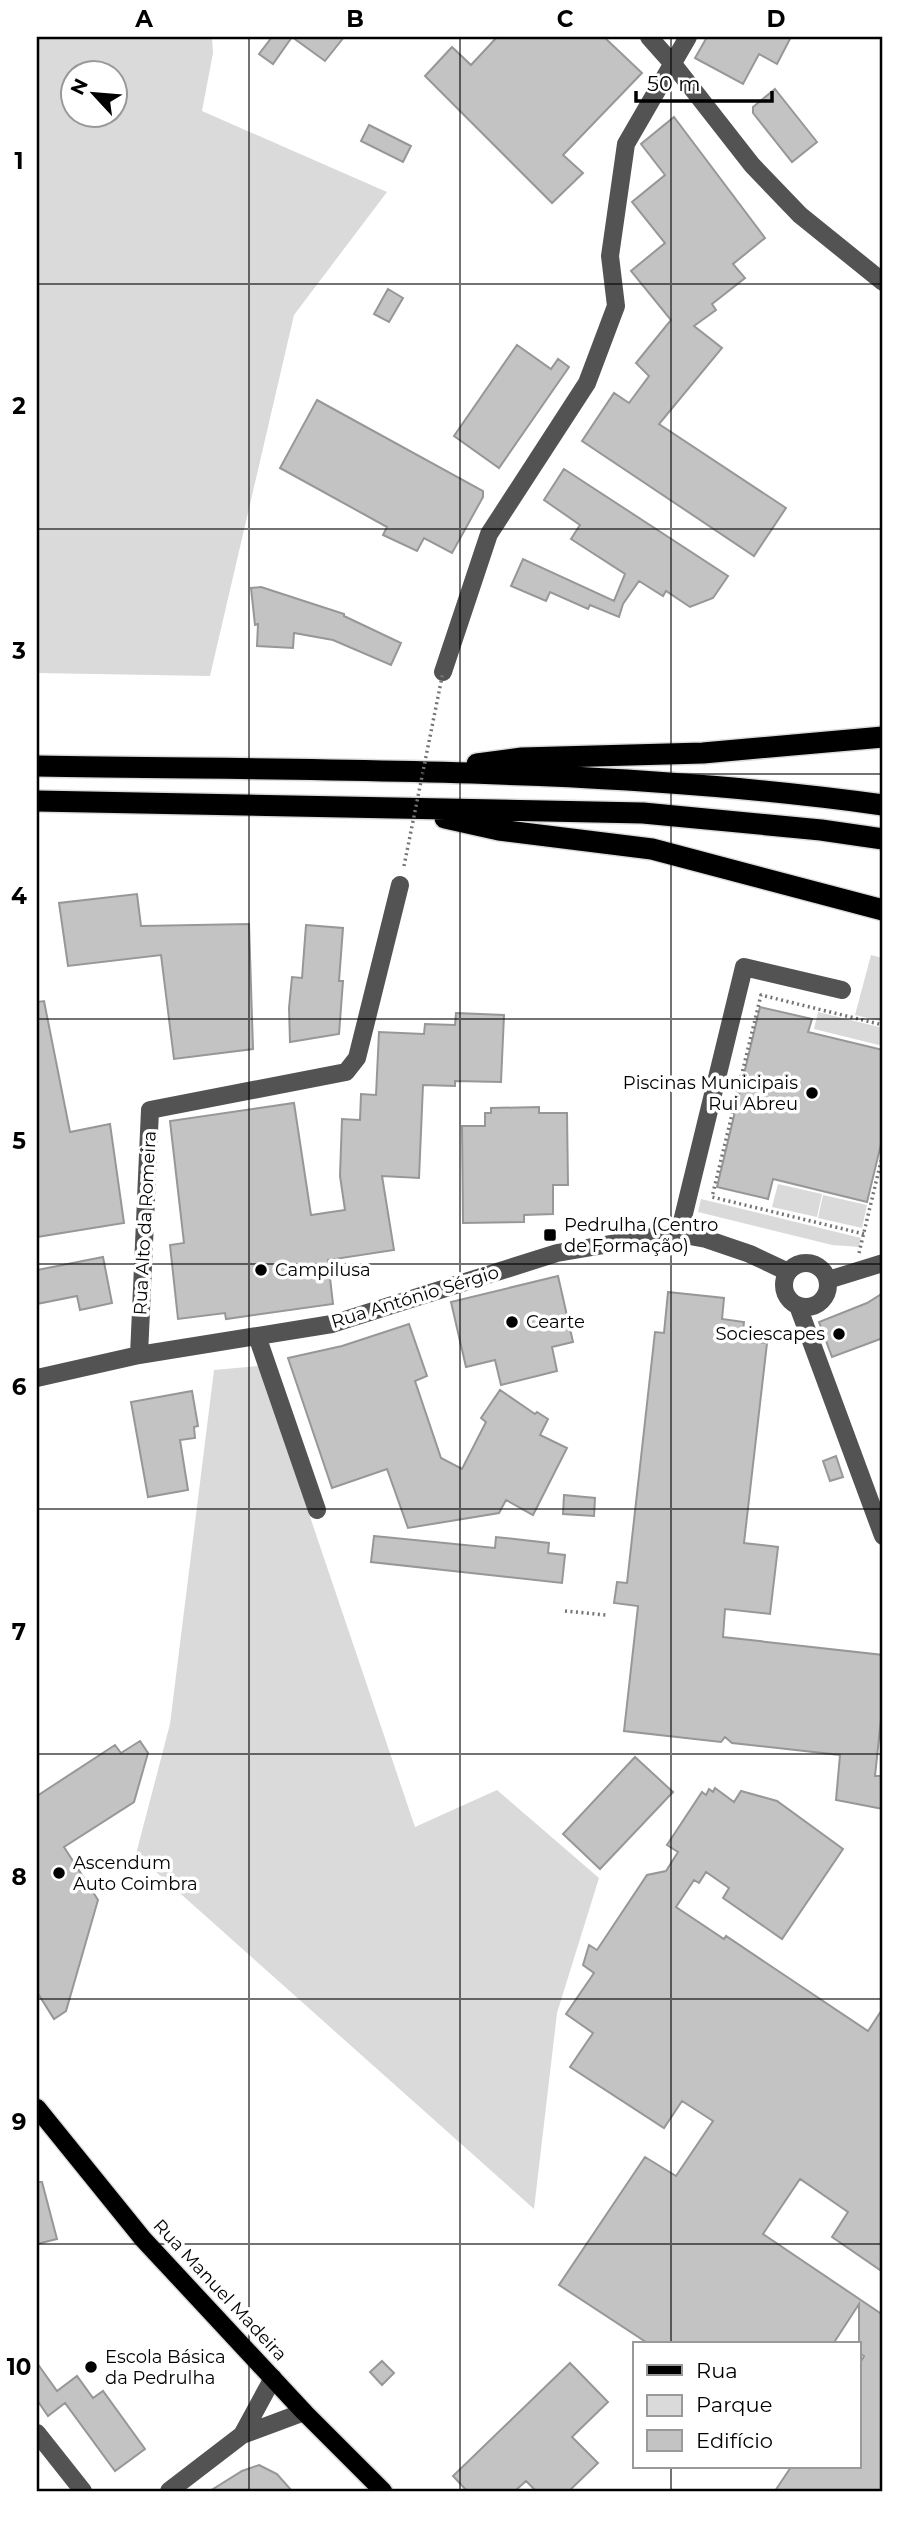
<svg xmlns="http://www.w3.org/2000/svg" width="920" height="2528" font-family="Montserrat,sans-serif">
<rect width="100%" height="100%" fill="#fff"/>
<path fill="#dadada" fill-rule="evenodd" d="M41,37H212L213,53L202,111L387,192L294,315L210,676L37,673V40ZM74,74H116V116H74Z
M871,955L883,958V1022L855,1015Z
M818,1012L883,1028V1046L814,1029Z
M778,1184L822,1194L817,1217L772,1207Z
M823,1195L867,1205L862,1228L818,1218Z
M701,1199L861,1238L859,1247L832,1245L698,1212Z
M259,1366L415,1827L497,1790L599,1878L557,2013L534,2209L136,1854L170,1724L214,1370Z"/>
<path fill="#c3c3c3" stroke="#979797" stroke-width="2" d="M272,37H292L273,64L259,54Z
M292,37H344L325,61Z
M497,37H604L642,73L563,155L583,173L552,203L425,76L452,47L471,65Z
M707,37H791L777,64L759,54L743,84L695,58Z
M775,89L817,142L792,162L753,113V107Z
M674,117L765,238L733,264L745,278L712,304L716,310L694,326L722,348L659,424L786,508L754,556L582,441L614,393L629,403L649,376L636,363L671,320L631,271L665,243L632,202L665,175L641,144Z
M369,125L411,146L403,162L361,141Z
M388,289L403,298L389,322L374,314Z
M517,345L551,369L558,359L569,367L499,468L454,436Z
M317,400L483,491V497L452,553L424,538L417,551L383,535L387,527L280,468Z
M564,469L728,576L713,598L690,607L666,591L663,596L639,581L623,604L619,617L590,605L588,609L550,592L546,601L511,586L523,559L614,601L625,574L571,539L580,525L544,500Z
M261,587L344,614V616L401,643L391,665L333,640L294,633L293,648L257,646L258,624L255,625L251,588Z
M137,894L141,926L249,924L253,1049L174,1059L161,955L68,966L59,903Z
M306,925L343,928L339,981H343L339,1034L290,1042L289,1008L292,977L302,978Z
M44,1001L70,1132L110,1124L124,1223L37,1237V1002Z
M760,1007L812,1019L808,1032L883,1050V1136L867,1202L773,1179L768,1199L717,1187Z
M456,1013L504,1015L501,1082L455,1081V1086L423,1085L419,1178L382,1176L394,1250L328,1260L333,1304L226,1319L225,1313L178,1319L170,1245L184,1243L170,1121L294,1103L311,1215L345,1210L340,1176L342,1119L360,1120L361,1094L376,1095L379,1032L424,1034L425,1024L455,1025Z
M539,1107V1113H567L568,1185H553V1214L524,1215V1222L463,1223L462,1126H485V1113H491V1108Z
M103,1257L112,1303L80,1310L77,1296L37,1304V1270Z
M558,1276L573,1342L552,1347L557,1371L501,1385L495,1360L466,1367L451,1302Z
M668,1292L724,1298L722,1319L744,1322L742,1340L767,1343L744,1543L778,1547L770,1614L725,1609L723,1637L883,1655V1700L875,1776H883V1809L836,1800L840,1755L732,1743L725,1737L721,1742L624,1731L638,1606L614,1603L617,1582L627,1583L655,1332L664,1333Z
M883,1293V1338L832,1357L819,1322L867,1303Z
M409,1324L427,1376L415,1381L441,1458L462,1469L486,1422L481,1418L500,1390L535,1414L537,1412L548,1419L540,1435L567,1448L533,1515L506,1500L499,1513L408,1528L387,1469L332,1488L288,1358L342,1346Z
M192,1391L198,1426L194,1427L195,1438L180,1440L188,1490L148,1497L131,1402Z
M836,1456L843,1477L830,1481L823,1461Z
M564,1495L595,1498L594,1516L563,1514Z
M374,1536L495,1548L496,1537L549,1543L548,1553L565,1555L562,1583L371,1562Z
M140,1741L148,1753L134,1802L64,1847L98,1900L66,2011L54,2019L37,1992V1796L115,1745L121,1753Z
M635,1757L673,1792L600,1869L563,1834Z
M715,1788L734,1802L741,1791L777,1801L843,1849L782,1939L723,1898L729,1888L706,1872L699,1883L694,1880L676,1907L724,1939L726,1936L868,2031L883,2008V2272L832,2237L848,2212L800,2179L763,2234L883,2315V2491H775L791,2467H859V2365L864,2356L859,2353V2304L833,2344H649L559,2285L645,2157L676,2176L713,2121L682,2101L664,2128L570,2067L593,2033L566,2014L594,1973L583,1965L589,1945L597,1950L647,1875L666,1871L678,1852L667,1845L702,1792L706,1795L709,1789L713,1792Z
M37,2182H42L57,2239L37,2244Z
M382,2361L394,2373L382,2385L370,2372Z
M37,2363L57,2391L77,2376L93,2398L103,2391L145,2449L115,2471L65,2403L48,2416L37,2400Z
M570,2363L608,2402L572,2437L598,2463L569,2491H536L526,2481L515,2491H467L453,2476Z
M259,2465L277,2474L292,2491H210L242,2471Z"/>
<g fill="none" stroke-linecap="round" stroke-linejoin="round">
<defs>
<path id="major" d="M37,2108L143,2239L304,2412L383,2491"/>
<path id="highway" d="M477,764L522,758L703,753L883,737
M37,766C319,771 603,766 883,805
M37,801L643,813L821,830L883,839
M445,818L499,830L652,849L883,910"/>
</defs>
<use href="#major" stroke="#dbdbdb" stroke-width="21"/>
<use href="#highway" stroke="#dbdbdb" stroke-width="24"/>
<path stroke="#757575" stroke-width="3.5" stroke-dasharray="2 3.5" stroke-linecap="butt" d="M864,1234L712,1197L761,995L883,1025
M859,1253L883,1153
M565,1611L606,1615"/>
<path stroke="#535353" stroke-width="18" d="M649,37L673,64L752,165L800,215L883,282
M443,672L489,534L587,383L616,306L610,256L626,144L688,37
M679,1234L744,967L842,990
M784 1285a22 22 0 1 1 44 0a22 22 0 1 1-44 0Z
M828,1280L883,1263
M798,1306L883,1536
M257,1336L317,1510
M139,1355L150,1110L346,1072L357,1058L400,885
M37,1378L139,1355L332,1324L557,1253L657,1236L679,1234L706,1239L750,1254L788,1272
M37,2433L83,2491
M242,2435L273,2378
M169,2491L242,2435L304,2412"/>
<use href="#major" stroke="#000" stroke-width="18"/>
<use href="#highway" stroke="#000" stroke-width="21"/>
<path stroke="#757575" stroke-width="3.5" stroke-dasharray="2 3.5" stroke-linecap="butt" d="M404,866L443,672"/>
</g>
<path fill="none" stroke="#000" stroke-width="2" stroke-opacity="0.55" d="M249,37V2491M460,37V2491M671,37V2344M37,284H883M37,529H883M37,774H883M37,1019H883M37,1264H883M37,1509H883M37,1754H883M37,1999H883M37,2244H883M671,2467V2491"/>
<g fill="#000" stroke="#fff" stroke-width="2.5">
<circle cx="812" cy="1093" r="7"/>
<rect x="543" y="1228" width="14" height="14" rx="3.5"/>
<circle cx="261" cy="1270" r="7"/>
<circle cx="512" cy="1322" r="7"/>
<circle cx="839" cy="1334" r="7"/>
<circle cx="59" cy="1873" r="7"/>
<circle cx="91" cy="2367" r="7"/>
</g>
<g text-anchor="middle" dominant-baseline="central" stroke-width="7" stroke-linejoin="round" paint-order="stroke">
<g font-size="18" fill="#000" stroke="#fff" text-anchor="start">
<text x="798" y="1083" text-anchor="end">Piscinas Municipais<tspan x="798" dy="21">Rui Abreu</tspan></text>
<text x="564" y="1225">Pedrulha (Centro<tspan x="564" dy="21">de Formação)</tspan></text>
<text x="275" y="1270">Campilusa</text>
<text x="526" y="1322">Cearte</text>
<text x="825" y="1334" text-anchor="end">Sociescapes</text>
<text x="73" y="1863">Ascendum<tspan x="73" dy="21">Auto Coimbra</tspan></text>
<text x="105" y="2357">Escola Básica<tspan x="105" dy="21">da Pedrulha</tspan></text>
</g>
<g font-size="18" fill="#000" stroke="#fff">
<text transform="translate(145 1223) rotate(-87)">Rua Alto da Romeira</text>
<text transform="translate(415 1297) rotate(-17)">Rua António Sérgio</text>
<text transform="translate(220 2290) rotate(47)">Rua Manuel Madeira</text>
</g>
</g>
<rect width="920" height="2528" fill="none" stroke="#ffffff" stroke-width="77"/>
<rect x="633" y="2342" width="228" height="126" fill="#ffffff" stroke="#999999" stroke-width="2"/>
<rect x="647" y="2365" width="35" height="10" fill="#000000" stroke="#999999" stroke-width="2"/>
<text x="696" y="2378" font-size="21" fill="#000000">Rua</text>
<rect x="647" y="2395" width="35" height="21" fill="#dadada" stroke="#999999" stroke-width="2"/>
<text x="696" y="2412" font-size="21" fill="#000000">Parque</text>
<rect x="647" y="2430" width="35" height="21" fill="#c3c3c3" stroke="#999999" stroke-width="2"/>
<text x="696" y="2448" font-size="21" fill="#000000">Edifício</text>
<g transform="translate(94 94) rotate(296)"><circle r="33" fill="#ffffff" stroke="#999999" stroke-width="2"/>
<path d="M0-5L12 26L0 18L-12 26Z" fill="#000000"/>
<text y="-10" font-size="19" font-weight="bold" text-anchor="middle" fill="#000000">N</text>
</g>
<path d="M636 91v10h136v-10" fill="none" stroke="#000000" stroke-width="3.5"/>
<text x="647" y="91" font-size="21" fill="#000000" stroke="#ffffff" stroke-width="5" paint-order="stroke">50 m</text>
<rect x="38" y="38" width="843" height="2452" fill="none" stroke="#000" stroke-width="2.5"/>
<g font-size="23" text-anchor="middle" font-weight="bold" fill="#000">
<text x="144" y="27">A</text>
<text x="355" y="27">B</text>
<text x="565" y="27">C</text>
<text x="776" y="27">D</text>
<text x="19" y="169">1</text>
<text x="19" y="414">2</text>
<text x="19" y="659">3</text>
<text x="19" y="904">4</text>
<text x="19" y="1149">5</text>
<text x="19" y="1395">6</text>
<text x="19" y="1640">7</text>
<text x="19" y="1885">8</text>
<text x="19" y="2130">9</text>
<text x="19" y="2375">10</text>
</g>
</svg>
